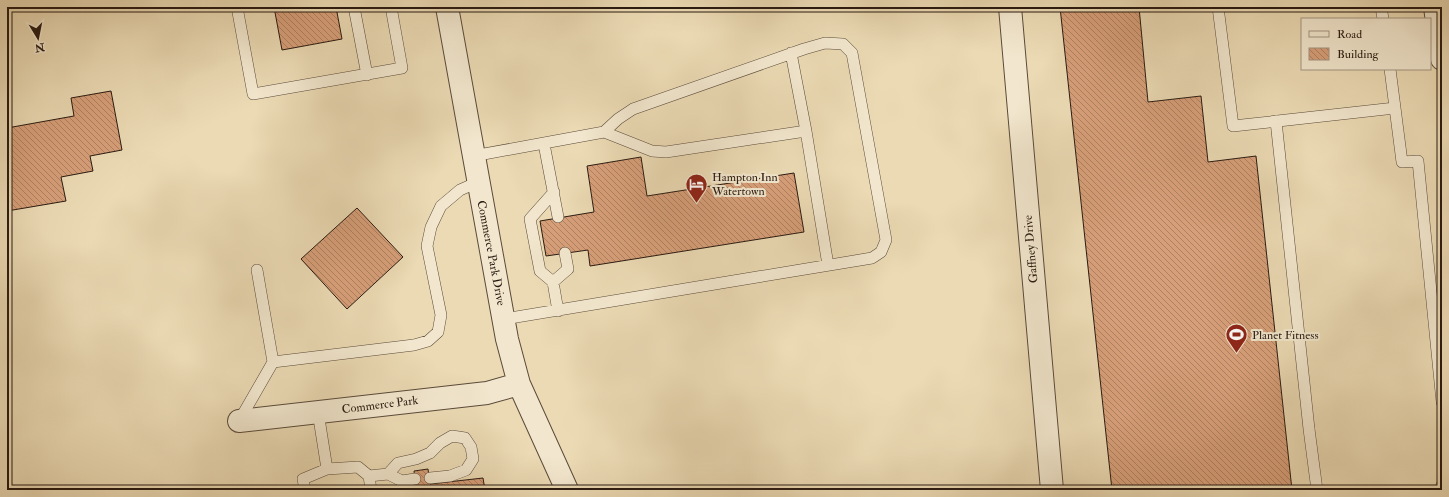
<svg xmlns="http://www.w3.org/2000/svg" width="1449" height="497" font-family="'IM FELL Double Pica',serif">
<defs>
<pattern id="building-back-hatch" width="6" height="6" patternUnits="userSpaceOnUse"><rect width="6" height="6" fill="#d79f79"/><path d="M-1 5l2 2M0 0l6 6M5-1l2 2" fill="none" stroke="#ae8162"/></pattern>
</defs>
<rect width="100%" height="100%" fill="#ebdab4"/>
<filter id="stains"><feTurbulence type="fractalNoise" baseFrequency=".005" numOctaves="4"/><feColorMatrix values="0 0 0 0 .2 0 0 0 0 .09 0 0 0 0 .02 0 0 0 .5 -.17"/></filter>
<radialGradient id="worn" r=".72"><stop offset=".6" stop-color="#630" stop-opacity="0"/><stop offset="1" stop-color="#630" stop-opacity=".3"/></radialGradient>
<path fill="url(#building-back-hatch)" stroke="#291a11" d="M274,7H336L342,39L282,50Z
M1060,7H1139L1148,102L1201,96L1208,162L1256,156L1292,490H1112Z
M111,91L122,150L90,156L93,171L61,177L66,201L7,211V128L74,116L71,98Z
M641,157L647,196L794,173L804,232L590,266L588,250L546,256L540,221L594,212L587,166Z
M357,208L403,257L347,309L301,259Z
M428,469L430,484L483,478L485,490H416L414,471Z"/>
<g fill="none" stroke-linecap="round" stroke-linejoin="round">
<defs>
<path id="lane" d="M237,7L253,94L402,68L391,7
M354,7L367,75
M1218,7L1233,126L1395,108
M1381,7L1383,19
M791,53L806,131
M1390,69L1402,162L1418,161L1442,402
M1276,121L1309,429L1317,490
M604,132L652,151L666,152L806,131L828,265
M544,144L558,217
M473,156L604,132L618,119L633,109L804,49L825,43L843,44L852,53L886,240L881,252L872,258L504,319
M554,192L530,219L540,271L553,282L558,311
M257,270L273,362
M553,282L568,269L565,253
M318,412L327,469
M239,421L273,362L414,345L428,341L438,332L441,315L427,246L431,227L441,206L460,190L478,182
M388,474L398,463L416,459L430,453L440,443L452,436L465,438L471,447L473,459L466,470L450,476L430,478
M369,476L388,474L402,481L415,479
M305,490L303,479L327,469L358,467L369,476L371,490
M1440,490L1442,485"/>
<path id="street" d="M447,7L507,339L519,384L567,490
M1010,7L1052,490
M1435,7L1442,59
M239,421L487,393L519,384"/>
</defs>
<use href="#lane" stroke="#5a4a3a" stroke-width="12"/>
<use href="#street" stroke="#5a4a3a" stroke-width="24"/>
<use href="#lane" stroke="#f2e7ce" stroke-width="11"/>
<use href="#street" stroke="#f2e7ce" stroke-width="22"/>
</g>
<defs>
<symbol id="hotel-pin" viewBox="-11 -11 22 30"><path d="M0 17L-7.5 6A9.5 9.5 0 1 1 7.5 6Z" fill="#8f2418" stroke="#f2e7ce"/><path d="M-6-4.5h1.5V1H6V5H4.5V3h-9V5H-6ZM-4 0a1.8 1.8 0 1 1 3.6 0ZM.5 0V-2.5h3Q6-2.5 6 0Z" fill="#fff"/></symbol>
<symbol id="stadium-pin" viewBox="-11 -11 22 30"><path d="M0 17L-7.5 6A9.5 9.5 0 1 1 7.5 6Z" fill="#8f2418" stroke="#f2e7ce"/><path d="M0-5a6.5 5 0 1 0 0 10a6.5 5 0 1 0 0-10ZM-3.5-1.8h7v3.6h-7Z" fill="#fff"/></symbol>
</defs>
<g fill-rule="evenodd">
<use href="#hotel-pin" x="684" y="172" width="25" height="34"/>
<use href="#stadium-pin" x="1224" y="322" width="25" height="34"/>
</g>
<g text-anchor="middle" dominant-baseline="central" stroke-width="4" stroke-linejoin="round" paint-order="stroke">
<g font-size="12" fill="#291a11" stroke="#f2e7ce" text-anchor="start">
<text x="712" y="177">Hampton Inn<tspan x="712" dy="14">Watertown</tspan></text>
<text x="1252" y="335">Planet Fitness</text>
</g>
<g font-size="12" fill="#291a11" stroke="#f2e7ce">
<text transform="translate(1031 249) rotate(-95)">Gaffney Drive</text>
<text transform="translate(491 253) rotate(79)">Commerce Park Drive</text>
<text transform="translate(380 405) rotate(-7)">Commerce Park</text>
</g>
</g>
<rect width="1449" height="497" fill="none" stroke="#ebdab4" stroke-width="24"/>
<rect x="8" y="8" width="1433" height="481" fill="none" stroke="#291a11" stroke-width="2"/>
<rect x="12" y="12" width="1425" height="473" fill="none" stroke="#291a11"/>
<rect x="1301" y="18" width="130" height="52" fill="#f2e7ce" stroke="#a29582"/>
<rect x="1309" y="31" width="20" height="6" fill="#f2e7ce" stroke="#a29582"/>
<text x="1337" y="38" font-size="12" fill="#291a11">Road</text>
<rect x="1309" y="48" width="20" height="12" fill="url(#building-back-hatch)" stroke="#a29582"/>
<text x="1337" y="58" font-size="12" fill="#291a11">Building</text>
<g transform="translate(38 38) rotate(170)" stroke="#f2e7ce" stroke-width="3" paint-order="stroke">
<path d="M0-3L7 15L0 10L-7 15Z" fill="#291a11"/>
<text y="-6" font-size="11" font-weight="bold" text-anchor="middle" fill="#291a11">N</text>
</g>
<rect width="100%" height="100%" filter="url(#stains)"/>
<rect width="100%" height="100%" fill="url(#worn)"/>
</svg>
